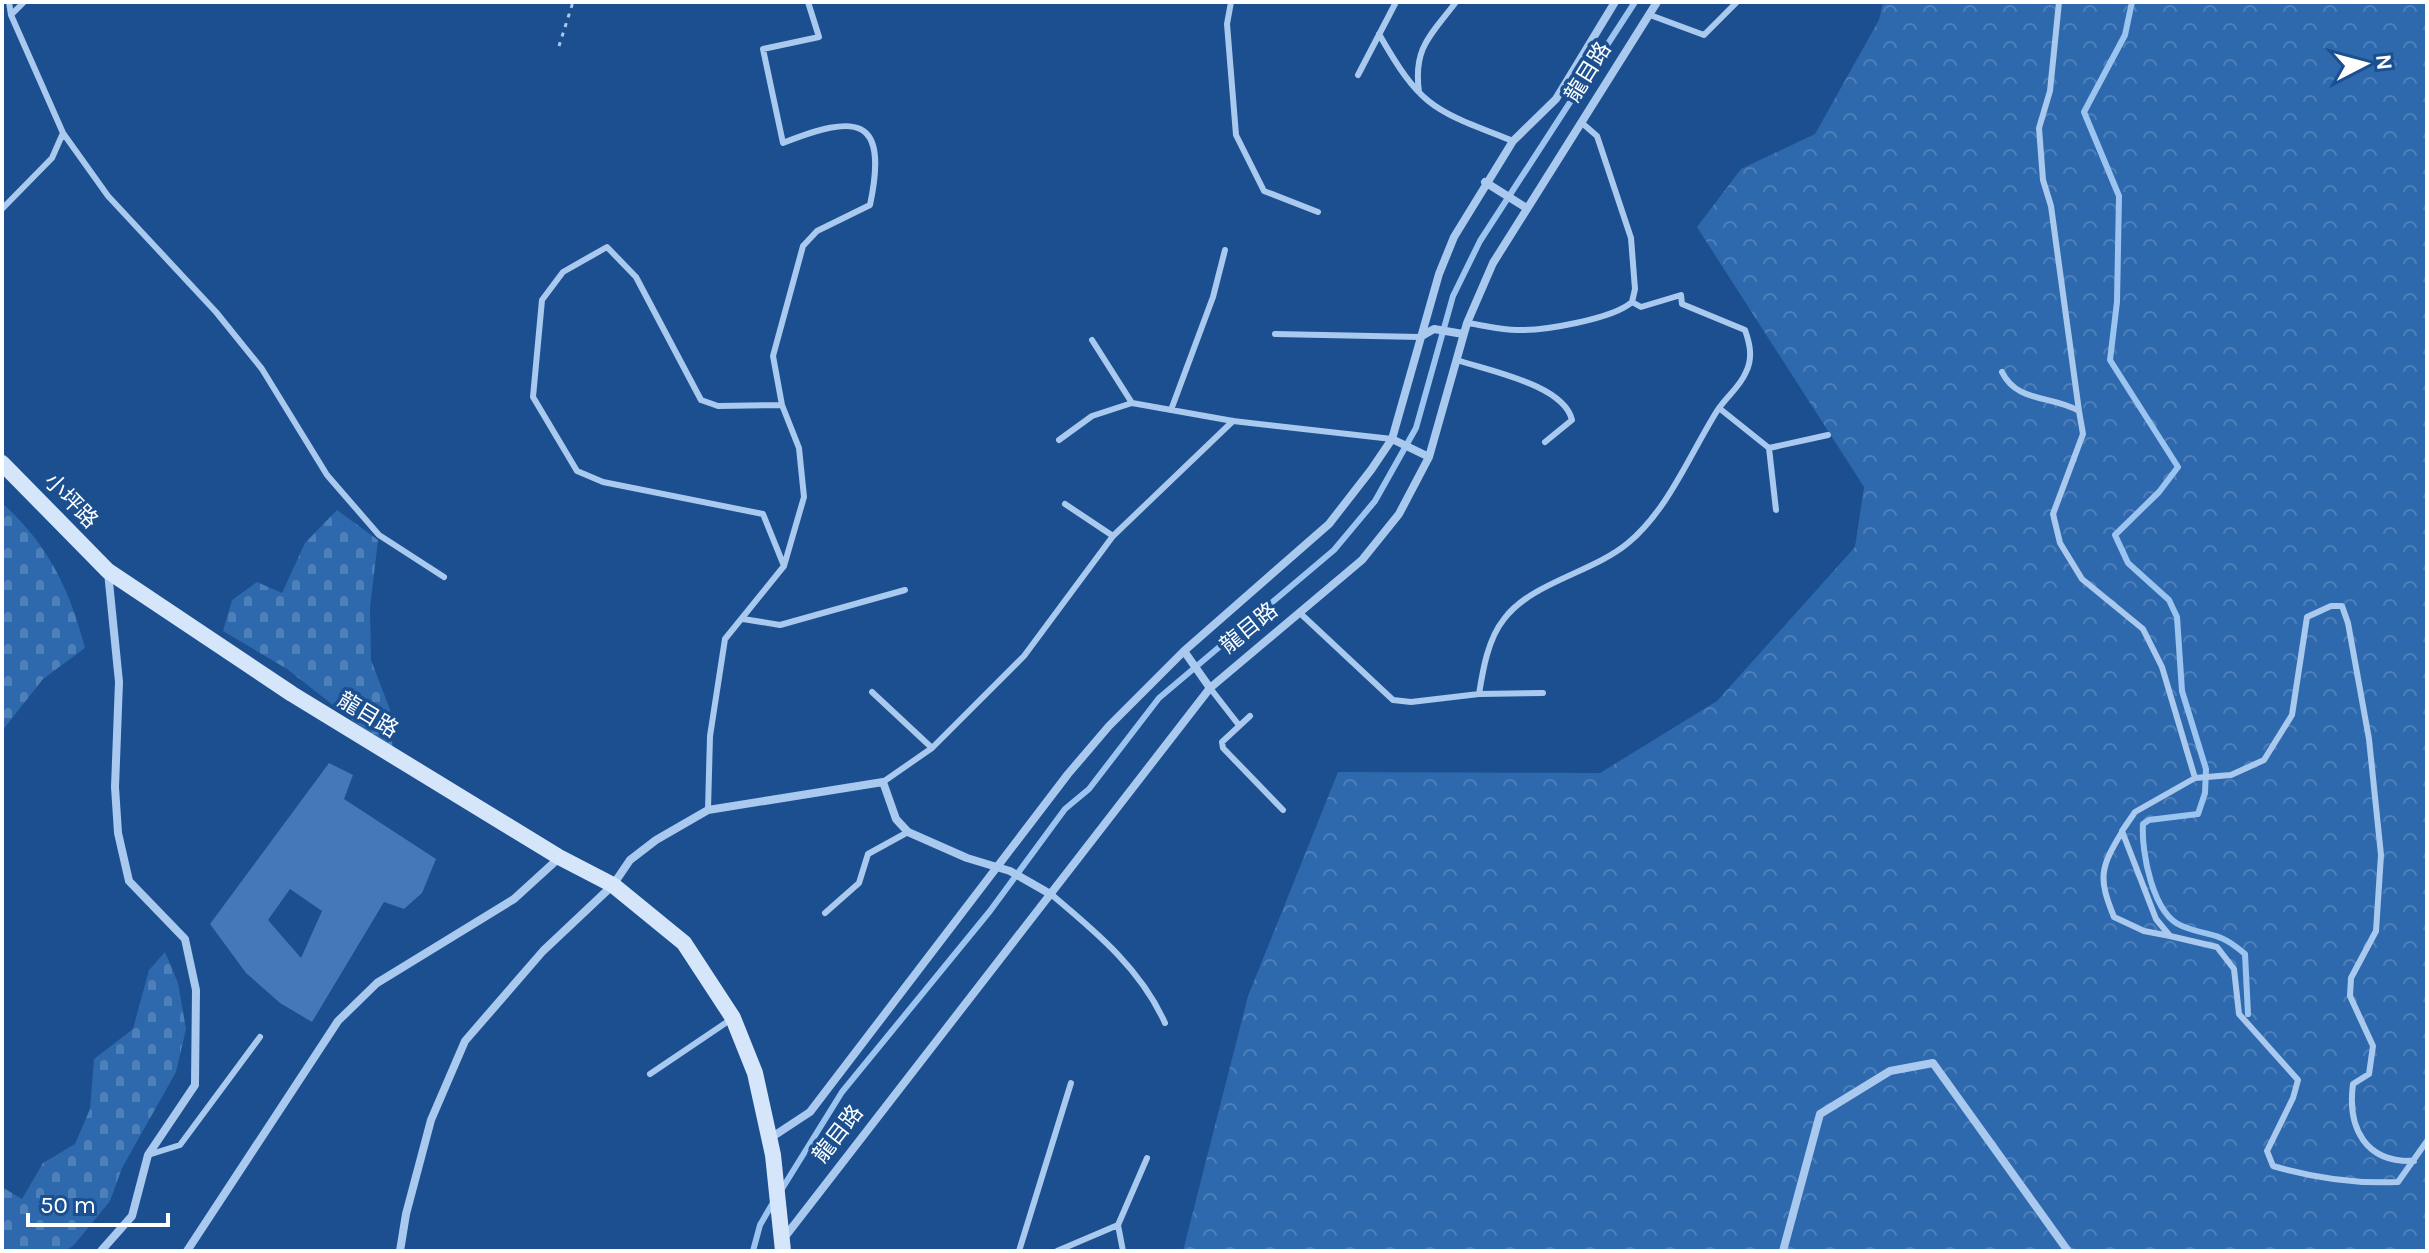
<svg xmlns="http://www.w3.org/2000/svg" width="2429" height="1253" font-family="Karla,'Noto Sans TC',sans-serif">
<defs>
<pattern id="forest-crowns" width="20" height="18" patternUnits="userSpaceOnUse" patternTransform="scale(2)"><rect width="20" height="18" fill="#2e69ad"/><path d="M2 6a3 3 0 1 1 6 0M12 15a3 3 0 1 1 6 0" fill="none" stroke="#4d80b9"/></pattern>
<pattern id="cemetery-stones" width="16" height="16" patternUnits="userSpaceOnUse" patternTransform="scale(2)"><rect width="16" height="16" fill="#2e69ad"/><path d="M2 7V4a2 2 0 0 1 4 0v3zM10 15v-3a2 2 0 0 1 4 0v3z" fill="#4d80b9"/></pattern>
</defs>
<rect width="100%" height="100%" fill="#1b4f8f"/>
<path fill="url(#forest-crowns)" d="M1883,2H2427V1251H1183L1248,996L1338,772L1600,773L1717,701L1855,547L1864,487L1697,227L1741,169L1815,134L1879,20Z"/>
<path fill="url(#cemetery-stones)" d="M2,503C48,544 70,590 85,648L43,679L2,731Z
M337,510L378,540L370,608L371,660L389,707L393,752L287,669L223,631L232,600L257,582L282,593L305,543Z
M165,952L178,983L186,1029L176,1072L122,1168L110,1201L74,1245L65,1251H2V1187L22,1199L43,1163L75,1144L90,1109L94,1059L133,1029L149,970Z"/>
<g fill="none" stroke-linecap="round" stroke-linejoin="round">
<path stroke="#9cc4f0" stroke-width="6" d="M2132,2L2125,35L2084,112L2119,196L2117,302L2110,360L2178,467L2159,492L2115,535L2128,563L2169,600L2177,617L2182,691L2206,769L2205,793L2198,814L2149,820L2143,824C2141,852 2153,915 2182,926C2212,938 2217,930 2245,954L2248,1014
M780,1192L842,1092L990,911L1065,809L1089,789L1159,698L1334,550L1375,501L1416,428L1453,296L1480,241L1635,2
M753,1251L760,1225L774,1201"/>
</g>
<path fill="#4478b7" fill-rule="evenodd" d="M329,763L353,775L344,799L436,859L422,893L404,909L384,902L312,1022L280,1003L246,973L210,924ZM290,889L322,911L301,958L268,920Z"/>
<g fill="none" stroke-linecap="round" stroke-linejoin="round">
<path stroke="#a9c9ee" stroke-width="3" stroke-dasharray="4 6" stroke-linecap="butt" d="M559,46L573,2"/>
<path stroke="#a9c9ee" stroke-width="6" d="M1231,2L1227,24L1236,135L1264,191L1318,212
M2059,2L2050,91L2039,128L2043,180L2051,206L2079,411
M11,15L24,2
M1650,15L1704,35L1737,2
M1379,34C1422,110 1435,110 1513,141
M1358,75L1396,2
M1419,92C1413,48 1430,36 1456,2
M63,133L108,196L216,312L262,369L327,475L379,535L444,577
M2,209L52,158L63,133L11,15L9,2
M1467,323C1483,325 1500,330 1517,330C1543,331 1613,319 1632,302L1635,289L1631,238L1597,136L1582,123
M1275,334L1420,337
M1092,340L1132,403
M1457,360C1489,371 1564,385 1572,420L1545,442
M2002,372C2017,403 2051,395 2079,411L2083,434L2053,514L2060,543L2082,579L2143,629L2162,667L2195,778
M782,405L718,406L701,400L636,277L607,247L563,272L542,300L533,397L577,471L603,482L763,514L784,566
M1719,408L1769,448
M1171,410L1213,297L1225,250
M1059,440L1092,416L1132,403L1233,421L1392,439
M1065,504L1113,536
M1776,510L1769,448L1828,435
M1301,614L1393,700L1411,702L1479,694L1543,693
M743,619L780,625L905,590
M1210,688L1238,724
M872,692L932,748
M1479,694C1483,669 1488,639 1504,619C1532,582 1592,573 1628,543C1668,510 1690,454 1717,411C1726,397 1740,387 1746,372C1753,358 1750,344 1745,330L1682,304L1681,295L1641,307L1632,302
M1250,716L1222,742L1223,748L1283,810
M883,782L932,748L1024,656L1113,536L1233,421
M708,810L710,736L725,639L784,566L804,497L799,448L782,405L773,356L803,246L817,231L870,205C889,115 856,114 783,143L763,49L819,37L808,2
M2122,832C2100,868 2098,878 2114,917L2144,931L2170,936
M1052,895C1096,932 1141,969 1165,1023
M825,913L859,883L868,854L908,832
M650,1074L730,1020
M148,1155L180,1145L260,1037
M2414,1161C2366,1163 2347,1129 2353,1084L2369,1074L2373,1046L2350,996L2351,978L2376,931L2381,855L2369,739L2348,623L2342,606H2331L2307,617L2292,715L2264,760L2231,775L2195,778L2135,812L2122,831L2156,919L2170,936L2217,947L2234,969L2239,1014L2298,1080L2293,1098L2267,1151L2273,1166C2314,1178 2355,1184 2398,1182L2427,1141
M1118,1225L1123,1251
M1019,1251L1071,1083
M1057,1251L1118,1225L1147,1158"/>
<path stroke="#a9c9ee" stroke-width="8" d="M1485,182L1525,207
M1420,337L1434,329L1463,334
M1392,439L1429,457
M1184,651L1210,688
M769,1139L810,1112L1068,774L1109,726L1184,651L1329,524L1371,470L1392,439L1439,274L1454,237L1513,141L1556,99L1615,2
M784,1238L1210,688L1362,560L1399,514L1429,457L1467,323L1493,263L1657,2
M101,1251L132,1216L148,1155L195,1085L196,990L185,939L129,881L118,833L115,787L119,682L108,572
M187,1251L338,1021L377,983L514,899L559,858
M400,1251L406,1214L431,1120L465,1041L543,951L613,885L630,860L656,840L708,810L883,782L896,819L908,832L967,858L1010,871L1052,895
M1783,1251L1820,1114L1890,1071L1933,1063L2068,1251"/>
<path stroke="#d6e6fa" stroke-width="16" d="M2,463L108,571L292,694L559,857L613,885L684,943L733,1018L755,1073L773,1155L783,1251"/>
</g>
<g text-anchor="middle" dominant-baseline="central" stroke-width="7" stroke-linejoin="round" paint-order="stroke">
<g font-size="22" fill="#fff" stroke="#1b4f8f">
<text transform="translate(1588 72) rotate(-58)">龍目路</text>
<text transform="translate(71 501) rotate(46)">小坪路</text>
<text transform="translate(1249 628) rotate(-39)">龍目路</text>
<text transform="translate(368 715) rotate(31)">龍目路</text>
<text transform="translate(838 1134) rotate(-52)">龍目路</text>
</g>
</g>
<rect width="2429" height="1253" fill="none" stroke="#ffffff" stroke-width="8"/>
<g transform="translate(2365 64) rotate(84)" stroke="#1b4f8f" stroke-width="6" paint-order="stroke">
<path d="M0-6L14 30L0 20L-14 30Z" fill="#ffffff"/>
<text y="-12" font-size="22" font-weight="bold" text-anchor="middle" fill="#ffffff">N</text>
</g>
<path d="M28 1213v12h140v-12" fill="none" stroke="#ffffff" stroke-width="4"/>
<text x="40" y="1213" font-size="24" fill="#ffffff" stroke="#1b4f8f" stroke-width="6" paint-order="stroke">50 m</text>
</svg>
